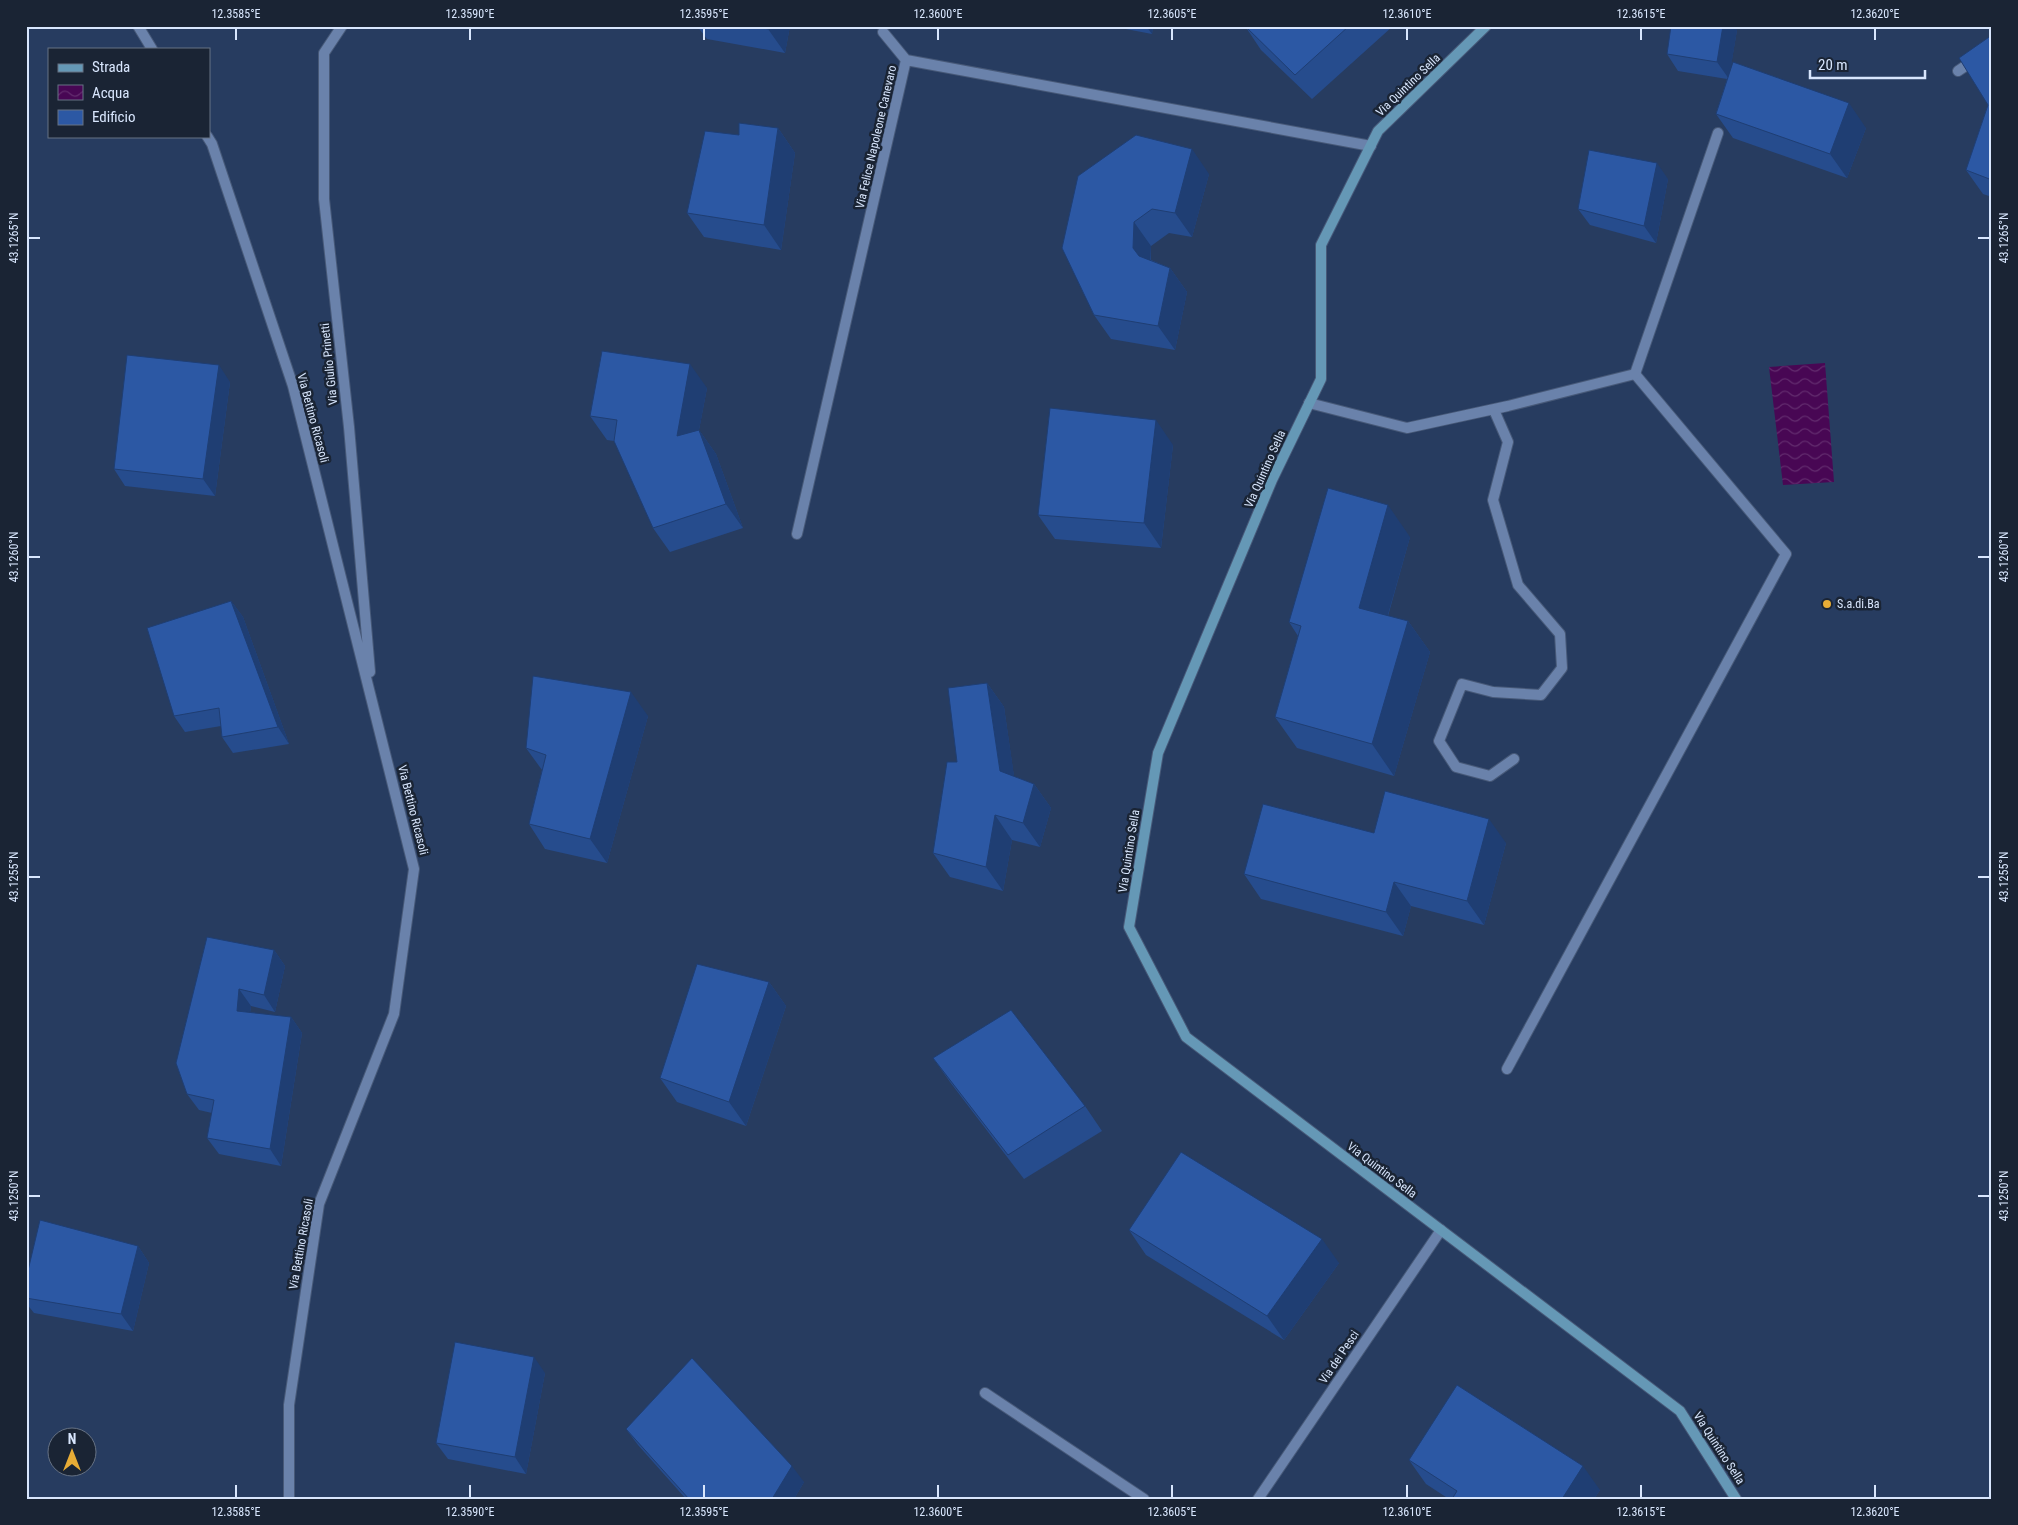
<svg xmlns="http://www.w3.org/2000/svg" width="2018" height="1525" font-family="'Roboto Condensed',sans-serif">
<defs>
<pattern id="water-waves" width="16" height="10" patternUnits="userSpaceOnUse" patternTransform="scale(1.25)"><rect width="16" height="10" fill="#480754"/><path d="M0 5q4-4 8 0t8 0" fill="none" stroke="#622b6e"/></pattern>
</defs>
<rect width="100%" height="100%" fill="#273c60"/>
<path fill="url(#water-waves)" d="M1825,363L1834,482L1783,485L1769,367Z"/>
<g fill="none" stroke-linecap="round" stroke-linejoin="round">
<defs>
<path id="lane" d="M1507,1069L1786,554L1635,374"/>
<path id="street" d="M138,26L152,49
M342,26L324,53V199L349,427L370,672
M883,32L906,60
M1958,71L1992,48
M207,136L212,144L293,386L414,869L394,1014L319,1204L289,1405V1499
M1309,403L1407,428L1508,406L1635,374L1718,133
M1494,410L1508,442L1493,500L1518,585L1560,634L1562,668L1541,695L1493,692L1462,684L1439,741L1456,767L1490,776L1514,759
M797,534L906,60L1371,146
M985,1393L1144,1499
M1258,1499L1441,1230"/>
<path id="secondary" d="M1486,26L1378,131L1321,245V379L1272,480L1158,753L1129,927L1186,1037L1680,1411L1736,1499"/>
</defs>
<use href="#lane" stroke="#475978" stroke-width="12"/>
<use href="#street" stroke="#475978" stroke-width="12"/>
<use href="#secondary" stroke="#475978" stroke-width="12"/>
<use href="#lane" stroke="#6a82ab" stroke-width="10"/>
<use href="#street" stroke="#6a82ab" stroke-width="10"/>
<use href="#secondary" stroke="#6598b6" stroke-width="10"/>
</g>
<path fill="#264c8d" d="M697,26H790L785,53L707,39Z
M1110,26H1153L1152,34Z
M1245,26H1393L1312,99L1261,50Z
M1737,30L1730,71L1866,128L1847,178L1733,138L1716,114L1727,79L1678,71L1667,54Z
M1992,35V197L1983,194L1966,170L1988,105Z
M778,128L795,153L781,250L704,237L687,213Z
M1209,174L1192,237L1169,233L1151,246V260L1170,268L1187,292L1175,350L1111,339L1094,315L1062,248Z
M1668,179L1656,243L1590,225L1578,209Z
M230,382L215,496L125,486L114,469Z
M707,388L699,430L716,454L743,528L670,552L653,528L614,441L607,440L590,416Z
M1173,445L1161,548L1055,539L1038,515Z
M1410,537L1388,616L1408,621L1430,652L1394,776L1297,748L1275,717L1298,636L1289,622Z
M231,601L243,617L289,744L233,753L222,737L221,726L185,732L174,716Z
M987,683L1004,707L1014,777L1034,784L1051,808L1040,847L1012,840L1003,891L950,877L933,853L957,762Z
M648,716L607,863L545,849L529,824L542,770L526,748Z
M1506,843L1484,925L1411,906L1403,936L1261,899L1244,874Z
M274,950L285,966L275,1012L251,1006L250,1013L291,1017L302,1033L281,1166L219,1154L207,1138L212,1113L199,1110L187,1094L176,1063Z
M769,982L786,1006L746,1126L677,1102L660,1078Z
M933,1058L1085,1106L1102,1131L1024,1179L950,1082Z
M1129,1230L1339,1263L1284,1340L1146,1255Z
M138,1246L149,1263L133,1331L34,1313L26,1303V1298Z
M545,1373L526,1474L448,1459L436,1443Z
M626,1429L804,1482L794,1499H686L638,1445Z
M1409,1460L1600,1490L1594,1499H1449L1426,1484Z"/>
<path fill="#1f3e73" d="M768,26H790L785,53L768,29Z
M1146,26H1153L1152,34Z
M1723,26H1734L1737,30L1729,79L1717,62Z
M1849,103L1866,128L1847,178L1830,154Z
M778,128L795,153L781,250L764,225Z
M1192,149L1209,174L1192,237L1175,213Z
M1657,163L1668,179L1656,243L1644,226Z
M1134,222L1151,246L1150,272L1133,248Z
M1170,268L1187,292L1175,350L1158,326Z
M690,364L707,388L699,430L716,454L743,528L677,436Z
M219,365L230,382L215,496L203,479Z
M1156,420L1173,445L1161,548L1144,523Z
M1388,505L1410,537L1381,639L1359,608Z
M231,601L243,617L289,744L278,727Z
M1408,621L1430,652L1394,776L1372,744Z
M987,683L1004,707L1017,796L1000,771Z
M631,692L648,716L607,863L590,839Z
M1034,784L1051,808L1040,847L1023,823Z
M995,815L1012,840L1003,891L986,867Z
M1489,819L1506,843L1484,925L1467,901Z
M1394,882L1411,906L1403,936L1386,912Z
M274,950L285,966L275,1012L264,995Z
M769,982L786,1006L746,1126L729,1102Z
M239,989L251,1006L248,1028L237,1011Z
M291,1017L302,1033L281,1166L270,1149Z
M1322,1239L1339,1263L1284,1340L1267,1316Z
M138,1246L149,1263L133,1331L121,1314Z
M534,1357L545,1373L526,1474L515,1457Z
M792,1466L804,1482L794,1499H772Z
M1583,1466L1600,1490L1594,1499H1562Z"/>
<path fill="#2c58a4" stroke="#1f3e73" d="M754,26H768V29Z
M1245,26H1349L1295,75Z
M1671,26H1723L1717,62L1667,54Z
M1992,35V180L1966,170L1988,105L1959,58Z
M1733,62L1849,103L1830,154L1716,114Z
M739,123L778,128L764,225L687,213L705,131L739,135Z
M1136,135L1192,149L1175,213L1152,209L1134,222L1133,248L1139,256L1170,268L1158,326L1094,315L1062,248L1078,176Z
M1589,150L1657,163L1644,226L1578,209Z
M602,351L690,364L677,436L699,430L726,504L653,528L614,441L617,420L590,416Z
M127,355L219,365L203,479L114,469Z
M1050,408L1156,420L1144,523L1038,515Z
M1328,488L1388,505L1359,608L1408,621L1372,744L1275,717L1301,626L1289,622Z
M231,601L278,727L222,737L219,708L174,716L147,628Z
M533,676L631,692L590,839L529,824L546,755L526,748Z
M987,683L1000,771L1034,784L1023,823L995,815L986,867L933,853L947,762H957L948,688Z
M1385,791L1489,819L1467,901L1394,882L1386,912L1244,874L1263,804L1374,833Z
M207,937L274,950L264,995L239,989L237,1011L291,1017L270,1149L207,1138L214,1100L187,1094L176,1063Z
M697,964L769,982L729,1102L660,1078Z
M1011,1010L1085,1106L1008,1155L933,1058Z
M1181,1152L1322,1239L1267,1316L1129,1230Z
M40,1220L138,1246L121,1314L26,1298V1279Z
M455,1342L534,1357L515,1457L436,1443Z
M692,1358L792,1466L772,1499H689L626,1429Z
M1457,1385L1583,1466L1562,1499H1452L1457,1491L1409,1460Z"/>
<path fill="none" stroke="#d8e6fd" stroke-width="2" d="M236,28V40M470,28V40M704,28V40M938,28V40M1172,28V40M1407,28V40M1641,28V40M1875,28V40M28,238H40M1978,238H1990M28,557H40M1978,557H1990M28,877H40M1978,877H1990M28,1196H40M1978,1196H1990M236,1485V1498M470,1485V1498M704,1485V1498M938,1485V1498M1172,1485V1498M1407,1485V1498M1641,1485V1498M1875,1485V1498"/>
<circle fill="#e7ac36" stroke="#1a2434" stroke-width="2" cx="1827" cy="604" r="5"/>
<g text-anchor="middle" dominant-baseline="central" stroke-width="5" stroke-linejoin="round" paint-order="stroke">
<g font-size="12" fill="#d8e6fd" stroke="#1a2434">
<text transform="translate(1408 85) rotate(-44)">Via Quintino Sella</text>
<text transform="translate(876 137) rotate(-77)">Via Felice Napoleone Canevaro</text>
<text transform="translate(329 364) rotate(-96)">Via Giulio Prinetti</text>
<text transform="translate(313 418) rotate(75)">Via Bettino Ricasoli</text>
<text transform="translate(1265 469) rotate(-66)">Via Quintino Sella</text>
<text transform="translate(413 810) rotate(76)">Via Bettino Ricasoli</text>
<text transform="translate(1129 851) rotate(-81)">Via Quintino Sella</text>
<text transform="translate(1382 1170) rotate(37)">Via Quintino Sella</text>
<text transform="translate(301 1244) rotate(-80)">Via Bettino Ricasoli</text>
<text transform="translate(1339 1357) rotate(-56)">Via dei Pesci</text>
<text transform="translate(1719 1448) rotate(57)">Via Quintino Sella</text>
</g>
<g font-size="12" fill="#d8e6fd" stroke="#1a2434" text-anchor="start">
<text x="1837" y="604">S.a.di.Ba</text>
</g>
</g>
<rect width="2018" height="1525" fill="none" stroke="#1a2434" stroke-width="55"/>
<rect x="48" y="48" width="162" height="90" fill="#1a2434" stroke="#667284"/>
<rect x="58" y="64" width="25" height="8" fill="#6598b6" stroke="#667284"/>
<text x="92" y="72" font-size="15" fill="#d8e6fd">Strada</text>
<rect x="58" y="85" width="25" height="15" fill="url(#water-waves)" stroke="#667284"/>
<text x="92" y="98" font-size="15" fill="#d8e6fd">Acqua</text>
<rect x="58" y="110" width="25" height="15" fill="#2c58a4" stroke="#667284"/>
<text x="92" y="122" font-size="15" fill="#d8e6fd">Edificio</text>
<g transform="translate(72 1452)"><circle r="24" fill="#1a2434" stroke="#667284"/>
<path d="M0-4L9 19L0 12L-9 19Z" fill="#e7ac36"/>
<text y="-8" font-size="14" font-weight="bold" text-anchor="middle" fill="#d8e6fd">N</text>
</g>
<path d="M1810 70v8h115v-8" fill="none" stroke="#d8e6fd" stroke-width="2.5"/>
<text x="1818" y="70" font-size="15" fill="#d8e6fd" stroke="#1a2434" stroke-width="4" paint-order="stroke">20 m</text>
<rect x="28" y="28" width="1962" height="1470" fill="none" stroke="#d8e6fd" stroke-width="2"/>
<g font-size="12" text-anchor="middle" fill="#d8e6fd">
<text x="236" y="18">12.3585°E</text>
<text x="470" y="18">12.3590°E</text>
<text x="704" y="18">12.3595°E</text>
<text x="938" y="18">12.3600°E</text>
<text x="1172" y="18">12.3605°E</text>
<text x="1407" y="18">12.3610°E</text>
<text x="1641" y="18">12.3615°E</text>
<text x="1875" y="18">12.3620°E</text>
<text transform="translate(14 238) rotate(-90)" y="4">43.1265°N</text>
<text transform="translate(2004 238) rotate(-90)" y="4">43.1265°N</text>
<text transform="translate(14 557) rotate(-90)" y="4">43.1260°N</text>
<text transform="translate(2004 557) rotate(-90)" y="4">43.1260°N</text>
<text transform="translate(14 877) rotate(-90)" y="4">43.1255°N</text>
<text transform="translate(2004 877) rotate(-90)" y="4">43.1255°N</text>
<text transform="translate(14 1196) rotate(-90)" y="4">43.1250°N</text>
<text transform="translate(2004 1196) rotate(-90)" y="4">43.1250°N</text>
<text x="236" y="1516">12.3585°E</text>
<text x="470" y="1516">12.3590°E</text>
<text x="704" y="1516">12.3595°E</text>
<text x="938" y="1516">12.3600°E</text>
<text x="1172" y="1516">12.3605°E</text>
<text x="1407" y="1516">12.3610°E</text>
<text x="1641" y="1516">12.3615°E</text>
<text x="1875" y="1516">12.3620°E</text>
</g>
</svg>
